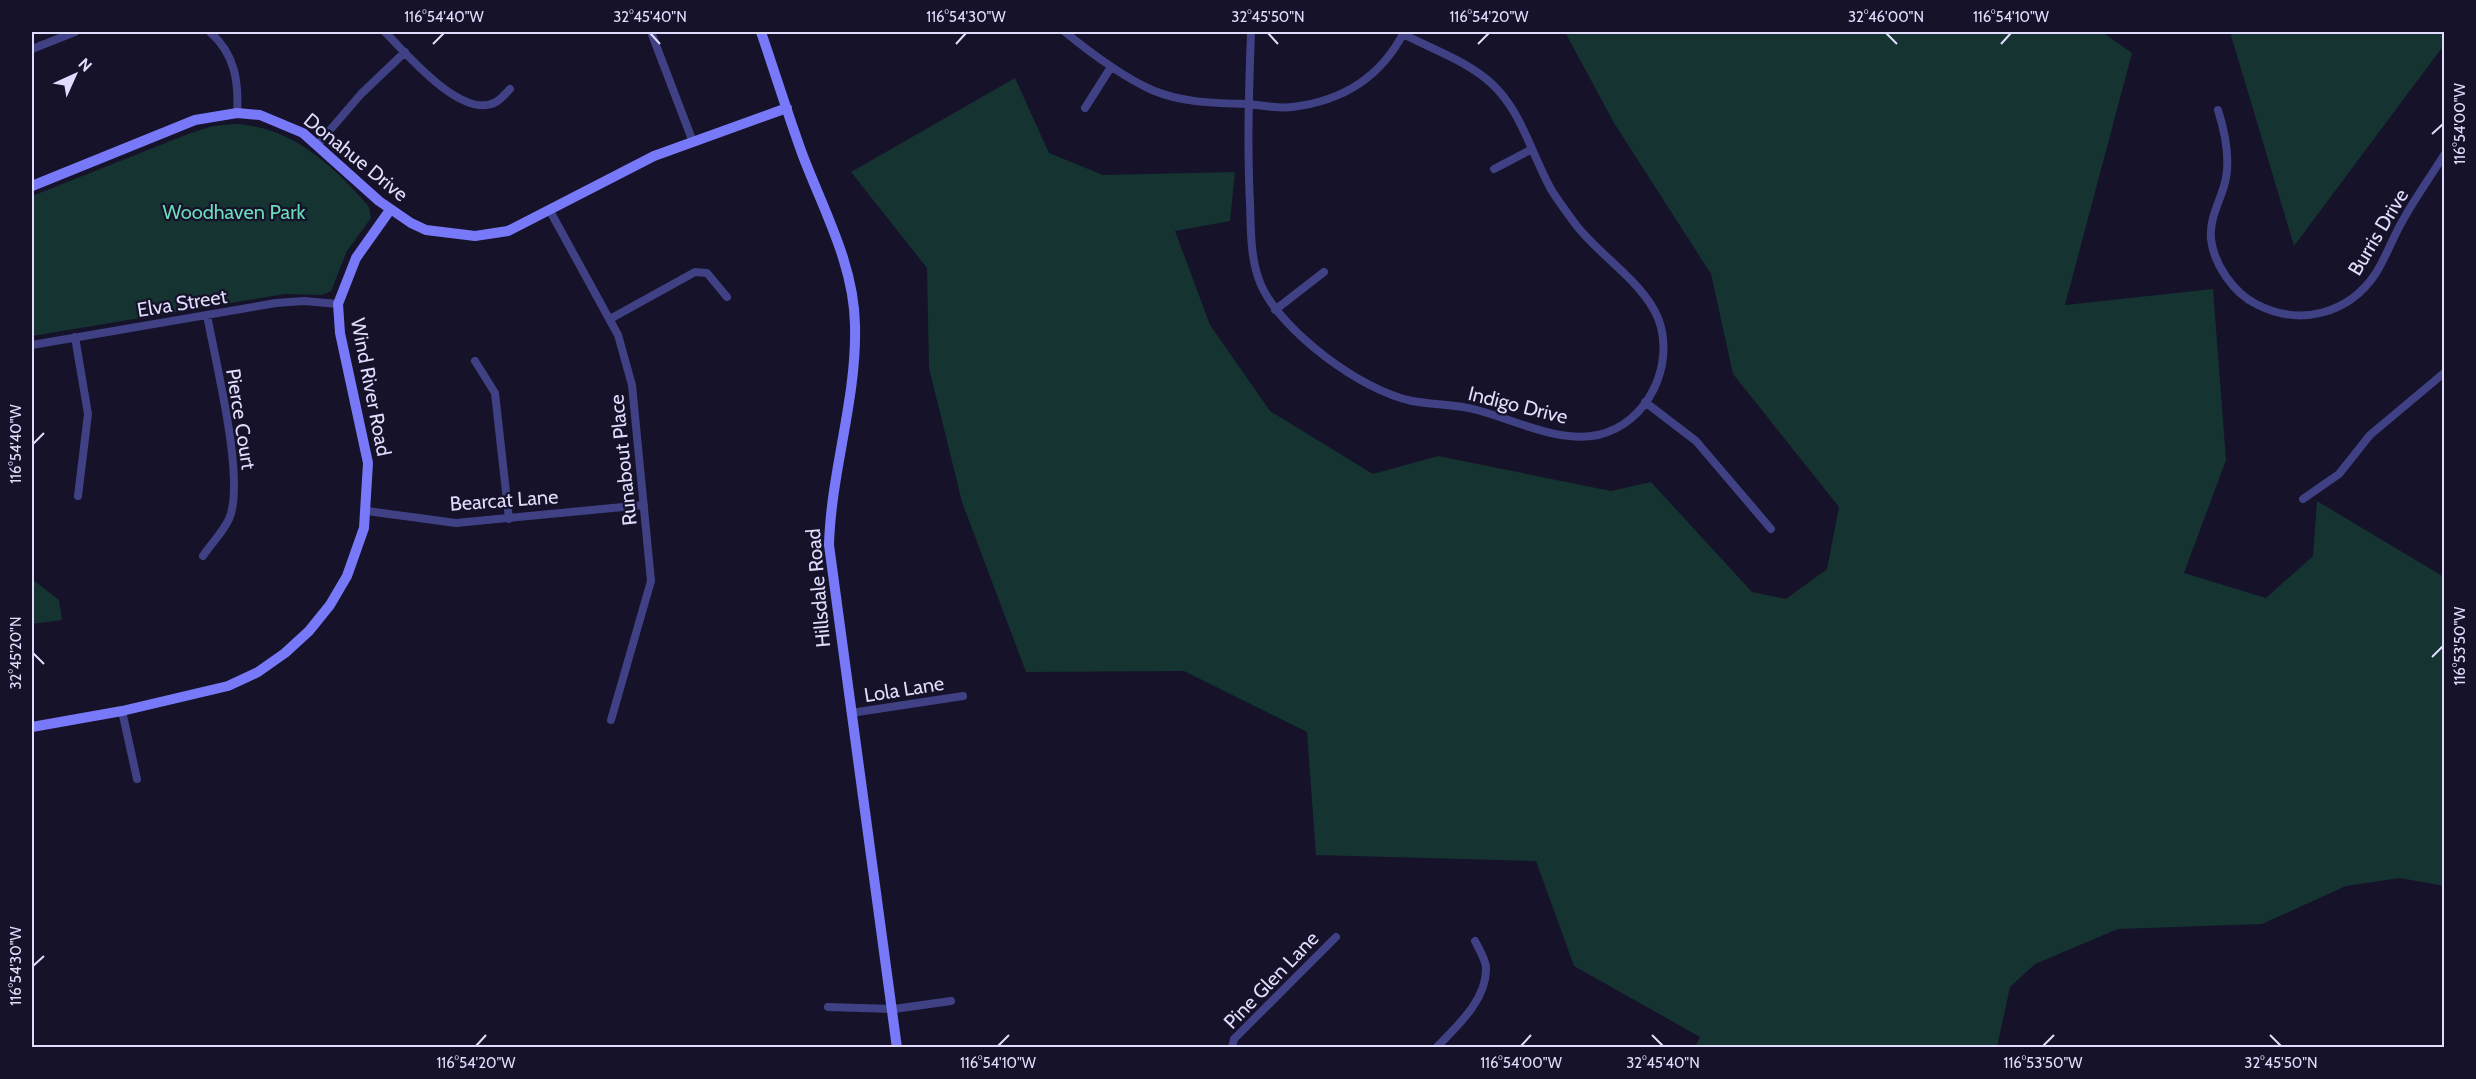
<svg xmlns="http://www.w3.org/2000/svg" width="2476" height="1079" font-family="Cabin,sans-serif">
<rect width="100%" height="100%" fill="#151229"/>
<path fill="#153331" d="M1565,32H2102L2132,53L2065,305L2213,289L2226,460L2184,573L2266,598L2313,556L2317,501L2444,577V886L2400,878L2346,886L2262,924L2118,929L2035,964L2010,987L1997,1047H1695L1700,1037L1574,966L1536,861L1316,855L1307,732L1184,671L1026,672L962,502L929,368L927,268L851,172L1015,78L1049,153L1103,175L1235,172L1230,221L1175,231L1210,325L1270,411L1373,474L1438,456L1611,491L1651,482L1752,592L1786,599L1827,569L1839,507L1733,374L1711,274L1614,123Z
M2230,32H2444V45L2294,246Z
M234,124C291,126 333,165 369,207L371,218L347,251L331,291L322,295L285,294L32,336V196L188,134L213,126Z
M32,579L59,600L62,620L32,624Z"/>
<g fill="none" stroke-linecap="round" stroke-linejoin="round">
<path stroke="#404085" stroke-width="8" d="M210,32C235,54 239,82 237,113
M385,32C406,53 462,121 496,102C501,99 506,93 510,89
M651,32L693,142
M1065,32C1092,54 1121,76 1152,90C1183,103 1214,103 1247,104C1261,105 1278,109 1292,107C1343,101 1381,77 1404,32
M1251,32C1249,89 1247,146 1250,204C1251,231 1250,259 1261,285C1282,332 1362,391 1412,401C1433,405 1456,404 1477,410C1515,420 1558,443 1598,435C1648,424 1676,364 1658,318C1643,282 1600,256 1576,225C1568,214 1559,202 1552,191C1532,156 1522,111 1491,83C1467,61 1432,49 1403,34
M32,49L75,32
M1085,108L1111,67
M2218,110C2225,132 2230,155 2226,178C2222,199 2209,216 2211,239C2214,265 2234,293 2256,304C2300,327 2349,314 2376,273C2386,257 2393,237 2403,220C2415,198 2431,176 2444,155
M318,144L361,94L405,52
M1494,169L1532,149
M550,211L618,335L632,385L651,581L611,720
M1275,310L1324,272
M610,319L695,272L707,273L727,297
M75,337L88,414L78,496
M32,345L276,303L304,301L338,304
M475,361L495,393L509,519
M1645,402L1696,441L1771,529
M2303,499L2339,474L2370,435L2444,373
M367,511L456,523L644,505
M203,556C211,544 223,532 229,519C246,481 215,360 207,315
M122,711L137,779
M851,713L963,696
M828,1007L894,1009L951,1001
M1232,1048L1234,1039L1336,937
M1436,1048C1456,1027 1487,1000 1486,968C1486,960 1479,949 1475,941"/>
<path stroke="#7879f8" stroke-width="10" d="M761,32C775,73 788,115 803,156C824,211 854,265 855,325C857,399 831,471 829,545L897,1048
M32,186L195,120L237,113L260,115L303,133L379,201L411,223L426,230L475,236L508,231L654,156L787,108
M32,727L122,711L228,686L258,672L285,653L309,631L330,605L347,576L364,528L368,463L340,333L338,304L356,258L390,210"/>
</g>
<path fill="none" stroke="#dfdcfd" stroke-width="2" d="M650,33L660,44M1268,33L1278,44M1886,33L1897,44M433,44L444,33M956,44L966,33M1478,44L1489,33M2001,44L2011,33M2432,134L2443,124M33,444L44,433M33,653L44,664M2432,657L2443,646M33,966L44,956M1652,1035L1663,1046M2270,1035L2281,1046M476,1046L486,1035M998,1046L1009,1035M1521,1046L1531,1035M2043,1046L2054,1035"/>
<g text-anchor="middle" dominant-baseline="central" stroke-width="4.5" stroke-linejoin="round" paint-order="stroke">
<g font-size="20" fill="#dfdcfd" stroke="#151229">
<text transform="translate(356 157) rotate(39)">Donahue Drive</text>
<text transform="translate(2378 232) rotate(-59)">Burris Drive</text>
<text transform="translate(182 303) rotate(-9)">Elva Street</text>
<text transform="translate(371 387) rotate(79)">Wind River Road</text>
<text transform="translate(1518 405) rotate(14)">Indigo Drive</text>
<text transform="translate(241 419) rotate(81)">Pierce Court</text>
<text transform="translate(623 460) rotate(-96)">Runabout Place</text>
<text transform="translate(504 500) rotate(-4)">Bearcat Lane</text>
<text transform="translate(818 588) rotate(-95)">Hillsdale Road</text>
<text transform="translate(904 689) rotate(-9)">Lola Lane</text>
<text transform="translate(1271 980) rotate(-46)">Pine Glen Lane</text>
</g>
<g font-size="20" fill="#6adbbb" stroke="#151229">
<text x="234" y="212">Woodhaven Park</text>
</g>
</g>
<rect width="2476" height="1079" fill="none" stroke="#151229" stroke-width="66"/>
<g transform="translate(75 75) rotate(45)" stroke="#151229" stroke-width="4.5" paint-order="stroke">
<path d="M0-4.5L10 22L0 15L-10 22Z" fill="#dfdcfd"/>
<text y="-9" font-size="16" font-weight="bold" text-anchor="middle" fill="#dfdcfd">N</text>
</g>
<rect x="33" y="33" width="2410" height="1013" fill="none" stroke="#dfdcfd" stroke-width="2"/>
<g font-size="15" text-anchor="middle" fill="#dfdcfd">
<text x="444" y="22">116°54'40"W</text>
<text x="650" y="22">32°45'40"N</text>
<text x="966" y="22">116°54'30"W</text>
<text x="1268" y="22">32°45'50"N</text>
<text x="1489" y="22">116°54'20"W</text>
<text x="1886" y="22">32°46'00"N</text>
<text x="2011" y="22">116°54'10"W</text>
<text transform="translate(2460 124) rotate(-90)" y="5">116°54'00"W</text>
<text transform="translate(16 444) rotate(-90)" y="5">116°54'40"W</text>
<text transform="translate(2460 646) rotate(-90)" y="5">116°53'50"W</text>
<text transform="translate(16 653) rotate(-90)" y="5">32°45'20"N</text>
<text transform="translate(16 966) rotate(-90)" y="5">116°54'30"W</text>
<text x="476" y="1068">116°54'20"W</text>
<text x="998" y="1068">116°54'10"W</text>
<text x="1521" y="1068">116°54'00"W</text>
<text x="1663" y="1068">32°45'40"N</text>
<text x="2043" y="1068">116°53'50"W</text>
<text x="2281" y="1068">32°45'50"N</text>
</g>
</svg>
